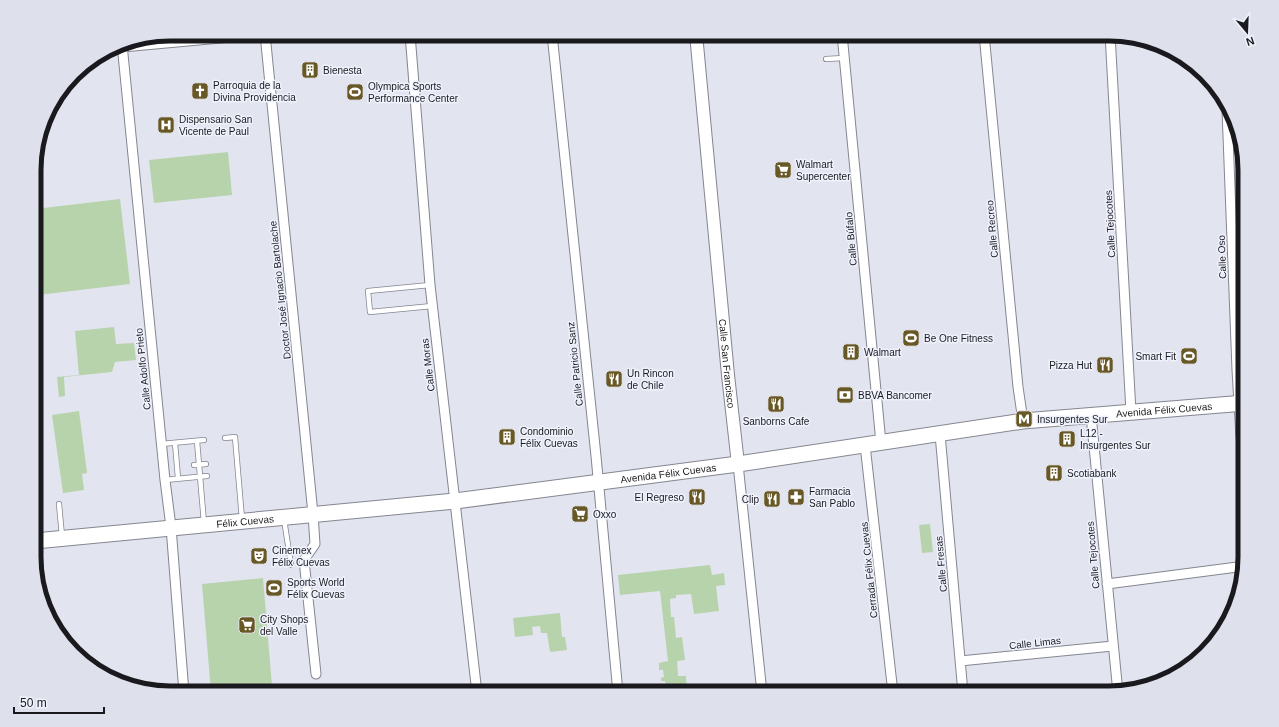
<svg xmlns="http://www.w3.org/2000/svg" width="1279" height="727" font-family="Helvetica,sans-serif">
<rect width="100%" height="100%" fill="#e2e4ef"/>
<path fill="#b7d3ac" d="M228,152L232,195L154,203L149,160Z
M120,199L130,284L38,295L35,272V209Z
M114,327L116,344L134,343L136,360L115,362L112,372L64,377L65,396L59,397L57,377L79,375L75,331Z
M79,411L87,473L82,474L84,490L63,493L52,415Z
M930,524L933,552L922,553L919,525Z
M710,565L712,575L724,573L725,585L716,586L719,611L694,614L691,594L676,595V598L670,599L671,617H674L676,638L682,637L685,660L677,661L678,676H686L687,693L667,692L665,681H661V678L664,677L663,670H659V663L668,661L660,591L620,595L618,575Z
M263,578L272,686L211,692L202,584Z
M560,613L562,637H565L567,650L550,652L547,633H541L540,626L532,627L533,635L515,637L513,618Z"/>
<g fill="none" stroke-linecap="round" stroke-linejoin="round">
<defs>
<path id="service" d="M826,59L844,58
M430,285L368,291L370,312L432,306
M225,438L235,437L242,519
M197,441L204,523
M175,443L178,478
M161,444L204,440
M194,465L206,464
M165,480L207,476
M59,504L62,536
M284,519L291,565"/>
<path id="minor" d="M265,34L313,514L315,544L304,560L316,674
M410,34L430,285L477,693
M552,34L596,456L618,693
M842,34L881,443
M984,34L1018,387L1023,421
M1110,34L1131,412
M122,44L165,480L171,527L184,693
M112,48L263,34
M1227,110L1237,370L1241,437L1245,462
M1091,415L1118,693
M940,434L963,693
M865,445L893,693
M738,464L762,693
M1107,584L1245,566
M960,661L1113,646"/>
<g id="tertiary">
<path id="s1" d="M696,34L728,375L738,464"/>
</g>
<g id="primary">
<path id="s2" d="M35,541L455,501L738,464L1023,421L1245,403"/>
</g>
</defs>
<use href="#service" stroke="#848690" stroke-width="6"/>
<use href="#minor" stroke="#848690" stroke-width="11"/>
<use href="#tertiary" stroke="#848690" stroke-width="14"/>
<use href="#primary" stroke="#848690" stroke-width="17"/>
<use href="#service" stroke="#fff" stroke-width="4.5"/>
<use href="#minor" stroke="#fff" stroke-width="9"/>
<use href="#tertiary" stroke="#fff" stroke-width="12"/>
<use href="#primary" stroke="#fff" stroke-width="15"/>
</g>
<defs>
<symbol id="building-square" viewBox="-11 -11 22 22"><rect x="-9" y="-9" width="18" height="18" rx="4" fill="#685826" stroke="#eff2fd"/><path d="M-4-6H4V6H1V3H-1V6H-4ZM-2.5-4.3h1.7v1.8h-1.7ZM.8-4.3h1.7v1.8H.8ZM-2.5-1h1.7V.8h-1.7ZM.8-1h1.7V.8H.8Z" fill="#fff"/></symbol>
<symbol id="church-square" viewBox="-11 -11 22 22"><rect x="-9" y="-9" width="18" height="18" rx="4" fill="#685826" stroke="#eff2fd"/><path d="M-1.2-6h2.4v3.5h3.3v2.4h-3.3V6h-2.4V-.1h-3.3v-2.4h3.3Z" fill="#fff"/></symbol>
<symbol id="stadium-square" viewBox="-11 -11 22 22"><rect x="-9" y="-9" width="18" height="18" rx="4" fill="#685826" stroke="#eff2fd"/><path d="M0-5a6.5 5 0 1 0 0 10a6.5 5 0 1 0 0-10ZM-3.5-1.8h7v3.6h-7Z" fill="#fff"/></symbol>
<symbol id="hospital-square" viewBox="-11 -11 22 22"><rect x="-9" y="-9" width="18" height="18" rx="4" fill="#685826" stroke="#eff2fd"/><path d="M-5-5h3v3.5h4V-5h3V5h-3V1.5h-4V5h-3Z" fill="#fff"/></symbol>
<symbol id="supermarket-square" viewBox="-11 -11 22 22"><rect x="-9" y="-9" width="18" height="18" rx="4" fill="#685826" stroke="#eff2fd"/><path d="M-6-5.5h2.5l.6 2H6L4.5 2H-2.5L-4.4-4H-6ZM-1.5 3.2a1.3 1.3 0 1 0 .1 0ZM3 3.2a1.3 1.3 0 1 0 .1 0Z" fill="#fff"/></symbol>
<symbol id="restaurant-square" viewBox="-11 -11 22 22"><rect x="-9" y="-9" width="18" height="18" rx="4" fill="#685826" stroke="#eff2fd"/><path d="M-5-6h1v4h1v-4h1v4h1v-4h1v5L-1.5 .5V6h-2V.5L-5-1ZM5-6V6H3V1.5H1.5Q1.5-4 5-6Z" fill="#fff"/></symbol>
<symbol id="bank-square" viewBox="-11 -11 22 22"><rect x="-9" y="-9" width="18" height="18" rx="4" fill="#685826" stroke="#eff2fd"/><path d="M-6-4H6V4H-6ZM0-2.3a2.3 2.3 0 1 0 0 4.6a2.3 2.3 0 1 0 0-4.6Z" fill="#fff"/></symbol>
<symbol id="metro-square" viewBox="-11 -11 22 22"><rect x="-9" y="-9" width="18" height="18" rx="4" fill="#685826" stroke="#eff2fd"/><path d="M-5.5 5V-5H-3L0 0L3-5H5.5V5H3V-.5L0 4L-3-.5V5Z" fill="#fff"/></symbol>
<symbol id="pharmacy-square" viewBox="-11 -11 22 22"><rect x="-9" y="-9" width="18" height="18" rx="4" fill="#685826" stroke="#eff2fd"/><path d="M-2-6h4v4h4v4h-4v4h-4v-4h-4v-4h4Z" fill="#fff"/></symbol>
<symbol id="theatre-square" viewBox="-11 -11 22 22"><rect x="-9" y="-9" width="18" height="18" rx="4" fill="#685826" stroke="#eff2fd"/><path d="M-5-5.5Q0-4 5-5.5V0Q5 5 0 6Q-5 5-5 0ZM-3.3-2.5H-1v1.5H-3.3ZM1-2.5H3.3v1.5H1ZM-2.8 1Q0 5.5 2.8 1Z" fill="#fff"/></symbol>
</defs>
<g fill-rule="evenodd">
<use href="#building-square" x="300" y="60" width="20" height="20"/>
<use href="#church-square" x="190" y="81" width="20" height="20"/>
<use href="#stadium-square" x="345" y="82" width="20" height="20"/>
<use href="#hospital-square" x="156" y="115" width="20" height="20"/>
<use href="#supermarket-square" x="773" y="160" width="20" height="20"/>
<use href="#stadium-square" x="901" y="328" width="20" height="20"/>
<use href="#building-square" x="841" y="342" width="20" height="20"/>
<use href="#stadium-square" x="1179" y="346" width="20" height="20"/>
<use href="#restaurant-square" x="1095" y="355" width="20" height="20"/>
<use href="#restaurant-square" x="604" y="369" width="20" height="20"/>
<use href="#bank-square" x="835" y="385" width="20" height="20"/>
<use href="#restaurant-square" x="766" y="394" width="20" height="20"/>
<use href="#metro-square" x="1014" y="409" width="20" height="20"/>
<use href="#building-square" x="497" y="427" width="20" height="20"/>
<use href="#building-square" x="1057" y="429" width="20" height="20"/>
<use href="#building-square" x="1044" y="463" width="20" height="20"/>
<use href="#restaurant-square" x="687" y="487" width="20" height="20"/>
<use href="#pharmacy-square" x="786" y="487" width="20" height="20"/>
<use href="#restaurant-square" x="762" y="489" width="20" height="20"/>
<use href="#supermarket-square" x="570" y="504" width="20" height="20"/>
<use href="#theatre-square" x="249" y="546" width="20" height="20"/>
<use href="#stadium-square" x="264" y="578" width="20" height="20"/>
<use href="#supermarket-square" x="237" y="615" width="20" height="20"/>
</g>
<g text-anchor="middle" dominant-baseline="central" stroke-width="3" stroke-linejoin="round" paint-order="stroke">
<g font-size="10" fill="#1a1a1e" stroke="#eff2fd" text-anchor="start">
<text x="323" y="70">Bienesta</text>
<text x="213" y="85">Parroquia de la<tspan x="213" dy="12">Divina Providencia</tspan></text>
<text x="368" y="86">Olympica Sports<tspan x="368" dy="12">Performance Center</tspan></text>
<text x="179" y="119">Dispensario San<tspan x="179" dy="12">Vicente de Paul</tspan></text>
<text x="796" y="164">Walmart<tspan x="796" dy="12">Supercenter</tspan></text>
<text x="924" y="338">Be One Fitness</text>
<text x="864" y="352">Walmart</text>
<text x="1176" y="356" text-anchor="end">Smart Fit</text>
<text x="1092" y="365" text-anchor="end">Pizza Hut</text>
<text x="627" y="373">Un Rincon<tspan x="627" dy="12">de Chile</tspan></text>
<text x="858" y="395">BBVA Bancomer</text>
<text x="1037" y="419">Insurgentes Sur</text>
<text x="776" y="421" text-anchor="middle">Sanborns Cafe</text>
<text x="520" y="431">Condominio<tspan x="520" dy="12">Félix Cuevas</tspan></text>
<text x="1080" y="433">L12 -<tspan x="1080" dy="12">Insurgentes Sur</tspan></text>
<text x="1067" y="473">Scotiabank</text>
<text x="809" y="491">Farmacia<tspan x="809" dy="12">San Pablo</tspan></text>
<text x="684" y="497" text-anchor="end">El Regreso</text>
<text x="759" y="499" text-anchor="end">Clip</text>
<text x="593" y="514">Oxxo</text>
<text x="272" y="550">Cinemex<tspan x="272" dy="12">Félix Cuevas</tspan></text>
<text x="287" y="582">Sports World<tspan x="287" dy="12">Félix Cuevas</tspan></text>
<text x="260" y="619">City Shops<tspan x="260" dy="12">del Valle</tspan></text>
</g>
<g font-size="10" fill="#1a1a1e" stroke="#eff2fd">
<text transform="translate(1110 224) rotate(-93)">Calle Tejocotes</text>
<text transform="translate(992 229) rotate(-95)">Calle Recreo</text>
<text transform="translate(851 239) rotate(-95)">Calle Búfalo</text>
<text transform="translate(1222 257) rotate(-92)">Calle Oso</text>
<text transform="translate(280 290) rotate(-96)">Doctor José Ignacio Bartolache</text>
<text transform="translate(575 364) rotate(-96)">Calle Patricio Sanz</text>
<text stroke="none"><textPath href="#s1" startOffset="331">Calle San Francisco</textPath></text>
<text transform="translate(428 365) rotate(-97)">Calle Moras</text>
<text transform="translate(143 369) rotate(-96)">Calle Adolfo Prieto</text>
<text stroke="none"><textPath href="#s2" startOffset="1137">Avenida Félix Cuevas</textPath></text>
<text stroke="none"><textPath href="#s2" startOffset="637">Avenida Félix Cuevas</textPath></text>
<text stroke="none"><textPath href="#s2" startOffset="211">Félix Cuevas</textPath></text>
<text transform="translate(1093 555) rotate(-95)">Calle Tejocotes</text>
<text transform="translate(941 564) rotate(-95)">Calle Fresas</text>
<text transform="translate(869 570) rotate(-96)">Cerrada Félix Cuevas</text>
<text transform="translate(1035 643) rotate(-6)">Calle Limas</text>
</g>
</g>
<path d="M0 0H1279V727H0ZM170 41H1109A129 129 0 0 1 1238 170V557A129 129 0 0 1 1109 686H170A129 129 0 0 1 41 557V170A129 129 0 0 1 170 41Z" fill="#dee1eb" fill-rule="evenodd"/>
<path fill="none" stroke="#1a1a1e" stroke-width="5" d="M170 41H1109A129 129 0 0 1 1238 170V557A129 129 0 0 1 1109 686H170A129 129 0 0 1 41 557V170A129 129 0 0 1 170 41Z"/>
<g transform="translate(1247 32) rotate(161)" stroke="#eff2fd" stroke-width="3" paint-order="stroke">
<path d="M0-3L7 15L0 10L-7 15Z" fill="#1a1a1e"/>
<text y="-6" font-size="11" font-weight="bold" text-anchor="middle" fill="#1a1a1e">N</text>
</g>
<path d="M14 707v6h90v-6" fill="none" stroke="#1a1a1e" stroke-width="2"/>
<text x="20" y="707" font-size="12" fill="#1a1a1e" stroke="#eff2fd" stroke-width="3" paint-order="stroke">50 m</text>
</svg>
